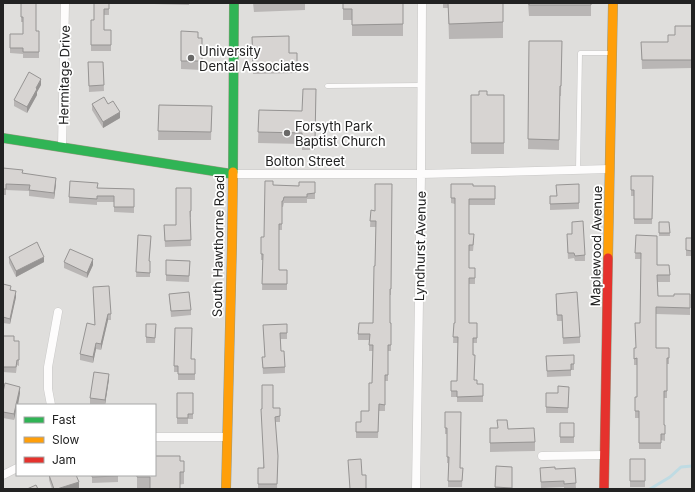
<svg xmlns="http://www.w3.org/2000/svg" width="695" height="492" font-family="Inter,sans-serif">
<rect width="100%" height="100%" fill="#f0eeeb"/>
<path fill="#dfdedc" fill-rule="evenodd" d="M3,3H692V489H3ZM17,405H155V475H17Z"/>
<g fill="none" stroke-linecap="round" stroke-linejoin="round">
<path stroke="#bfdbe3" stroke-width="3" d="M650,489L670,477L681,467L692,466"/>
<defs>
<path id="lane" d="M327,86L421,85
M578,170L580,53H612"/>
<path id="street" d="M62,147L65,3
M232,174H421L610,169
M51,405L48,389V367L58,312
M155,437H227
M542,456L604,455
M3,475L17,468
M416,489L421,174L422,3"/>
<path id="fast" d="M3,138L232,174
M233,172L234,3"/>
<path id="slow" d="M608,258L613,3
M226,489L232,245L233,172"/>
<path id="jam" d="M604,489L608,258"/>
</defs>
<use href="#lane" stroke="#c9c8c7" stroke-width="5"/>
<use href="#street" stroke="#c9c8c7" stroke-width="9"/>
<use href="#fast" stroke="#999a82" stroke-width="10"/>
<use href="#slow" stroke="#999a82" stroke-width="10"/>
<use href="#jam" stroke="#999a82" stroke-width="10"/>
<use href="#lane" stroke="#fdfcfc" stroke-width="4"/>
<use href="#street" stroke="#fdfcfc" stroke-width="8"/>
<use href="#fast" stroke="#30b455" stroke-width="9"/>
<use href="#slow" stroke="#ff9f0a" stroke-width="9"/>
<use href="#jam" stroke="#e5322d" stroke-width="9"/>
</g>
<path fill="#b9b6b5" d="M21,3L36,31H39V58H23V54L10,53V34H23V22H21Z
M109,3V15H104V30H111V51H91V20H94Z
M154,3H189V5L154,4Z
M253,3H305V10L254,12Z
M343,3H403V36H352V20H343Z
M443,3H503V38L449,39L448,8H443Z
M528,3H591V16H529Z
M692,26V68L642,69L641,42H668L675,35Z
M181,31L198,38H202V70L181,69Z
M252,37L289,53H297V73L253,74Z
M529,41H562L561,96H560L559,150L528,149Z
M88,62H103L104,91L89,92Z
M41,85L37,92V95L27,113L14,106V100Z
M316,89L315,150H302V144L258,143L259,110L302,111Z
M471,95H504V154H471Z
M92,104H108L120,118L103,128L92,110Z
M159,105L212,106L211,140H158Z
M3,168L23,173L56,184L54,199L29,196V191L6,190V195H3Z
M631,176H653L652,224H634V196H631Z
M315,182V199H307V203H284L283,207H282V230H279V270H287V290H262L263,260H261V237H264L273,185L299,186Z
M392,184L391,295H390V323H391V351H388V381H385V411H379L378,438H356V422H361L369,411L372,383L373,351H369V340H358V334L373,323L376,227H370L371,210L375,211Z
M451,184L473,186H495V205H469V234L474,240L473,251H469V268H475V284H469V323H477V343H473L474,380L477,384H483V402H457V397H451V381H457L458,343H453L454,323H455V204L451,203Z
M579,184V209L550,210V196H556Z
M98,188L134,189V213L114,212V202H97V205L69,203V197Z
M191,188V217H190L191,246L165,247L164,225H176Z
M659,222H669L670,236H659Z
M138,235L151,241L149,261H150V277H136Z
M636,235L657,265L670,275V282H657L658,296H674L690,294V315L656,314V348H669V364H667V398H664V425H665V441L661,440V449H639V418H635V397H637V365H634V348H636L640,323L641,259H635Z
M686,238H692V256H686Z
M567,240L585,255V261H575L574,258L568,259Z
M9,257L44,262L16,277L9,263Z
M166,260L190,261L189,282L166,281Z
M64,262L93,265L87,278L64,268Z
M3,284L16,297L10,324L3,323Z
M93,293L111,314V320H108L101,350L96,349L93,363L80,360V354L95,325Z
M169,294L191,310V315L171,317Z
M556,294L580,337V343L563,344L562,321H557Z
M146,324H156L155,343H146Z
M263,325L287,333V339H281V351L285,367V373L263,374L262,357H265Z
M175,328L191,359H195V380H178V372H174Z
M3,336L14,341H19V366L17,365L16,373L3,372Z
M546,356L574,364V370H571V376L547,377Z
M109,379L105,405L90,404V398Z
M569,387L568,413H546V393H558Z
M3,392L20,393L17,405L14,420L3,418Z
M177,393H193V419H188V424H177Z
M273,408L280,416V422H275L278,456L277,489H258V468H263Z
M445,412L460,468H463L462,487H448V463H447V434H445Z
M560,423H574V443H560Z
M490,428L508,429L535,442V451L490,452Z
M630,459H645V487H630Z
M180,461H184V484L150,488H137V475Z
M496,466L512,467V489H495Z
M540,468L555,469L575,468L576,489H564V487L541,488Z
M49,475L79,488L74,489H52L49,480Z
M92,475H118V482L92,483Z"/>
<path fill="#969493" d="M41,79V85L37,92V95L27,113V107L36,88Z
M120,112V118L103,128V122Z
M56,178V184L54,199V193Z
M44,257V262L16,277V271Z
M93,259V265L87,278V273Z
M16,291V297L10,324V319Z
M108,314V320L101,350V344Z
M96,343V349L93,363V357Z
M109,374V379L105,405V400Z
M20,387V393L18,405H17L14,420V414Z
M79,482V488L74,489H57Z"/>
<path fill="#d7d4d2" stroke="#969493" d="M21,3H36V31H39V52H23V48H10V34H23V17H21Z
M94,3H109V9H104V30H111V45H91V20H94Z
M343,3H403V24L352,25V9H343Z
M448,3H503V22L449,24Z
M529,3H591V5H529Z
M675,26H692V60H642L641,42H668V35H675Z
M181,31L198,32V38H202V61H181Z
M289,36V53H297V65L253,66L252,37Z
M529,41H562L561,86H560L559,140L528,139Z
M88,62H103L104,85L89,86Z
M29,72L41,79L36,88L37,89L27,107L14,100Z
M303,89H316L315,139L302,138V133L258,132L259,110L302,111Z
M479,91H487V95H504V143H471V95H479Z
M104,97L108,104L113,101L120,112L103,122L92,104Z
M159,105L212,106L211,132L158,131Z
M3,168L23,170L22,173L56,178L54,193L29,190L30,185L6,184V189H3Z
M631,176H653L652,219H634V190H631Z
M70,181L98,183L97,188L134,189V207H114V196H97V199L69,197Z
M265,181H273V185L299,186V182H315V193L307,194V197H284L283,201H282V224H279V270H287V284H262L263,254H261V237H264Z
M375,184H392L391,289H390V323H391V345H388V375H385V405L379,404L378,432H356V422H361V411H369V383H372L373,345H369L370,334H358L359,323H373L374,266H375L376,221H370L371,210L375,211Z
M451,184H473V186H495V199H469V234H474L473,245H469V268H475V278H469V323H477V338H473V355H475L474,380H477V384H483V396L457,397V391H451V381H457L458,337H453L454,323H455V198H451Z
M579,184V203L550,204V196H557L556,185Z
M176,188H191V211H190L191,240L165,241L164,225H176Z
M583,221L585,255L575,256L574,253H568L567,234H572V222Z
M659,222H669L670,233H659Z
M138,235L151,236L149,261H150V273L136,272Z
M636,235L657,236V265H669L670,275H657L658,296H674V294H690V308L656,307V348H669V358H667V391H664V425H665V434H661V443H639V411H635V397H637V358L634,359V348H636L635,323H640L641,253H635Z
M686,238H692V251L686,250Z
M37,242L44,257L16,271L9,257Z
M70,249L93,259L87,273L64,262Z
M166,260L190,261L189,276L166,275Z
M3,284L11,286L10,290L16,291L10,319L3,317Z
M109,286L111,314H108L101,344L96,343L93,357L80,354L87,323L95,325L93,287Z
M189,292L191,310L171,311L169,294Z
M577,292L580,337L563,338L562,315H557L556,294Z
M146,324H156L155,338L146,337Z
M287,324V333H280L281,351H284L285,367L263,368L262,357H265L263,325Z
M175,328H192L191,359H195V374H178V366H174Z
M3,336H14V341H19V360H17L16,367H3Z
M574,355V364H571V370L547,371L546,356Z
M94,372L109,374L105,400L90,398Z
M5,383L20,387L14,414L3,412V392Z
M262,385H273V408H280V416L275,417L278,456L277,484H258V468H264L261,409H262Z
M558,386L569,387L568,408L546,407V393H558Z
M177,393H193V414H188V418H177Z
M445,412H461L460,468H463L462,481H448L449,457H447V428H445Z
M497,420H507L508,429L534,428L535,442L490,443V428H498Z
M560,423H574V437H560Z
M155,456H180V461H184V472H180V489H150V477H137V475H155Z
M361,459L362,475H366V489H350L348,460Z
M630,459H645V481H630Z
M496,466L512,467V488L495,487Z
M555,467V469L575,468L576,483L564,484V481L541,482L540,468Z
M49,475H76L79,482L57,489H54Z
M92,475H118V476L92,477Z
M36,485L38,489H27Z"/>
<g fill="#6a6968" stroke="#fff" stroke-width="1.5">
<circle cx="191" cy="58" r="4"/>
<circle cx="287" cy="133" r="4"/>
</g>
<g text-anchor="middle" dominant-baseline="central" stroke-width="3.5" stroke-linejoin="round" paint-order="stroke">
<g font-size="13" fill="#222" stroke="#fff" text-anchor="start">
<text x="199" y="51">University<tspan x="199" dy="15">Dental Associates</tspan></text>
<text x="295" y="126">Forsyth Park<tspan x="295" dy="15">Baptist Church</tspan></text>
</g>
<g font-size="13" fill="#222" stroke="#fff">
<text transform="translate(64 75) rotate(-89)">Hermitage Drive</text>
<text x="305" y="161">Bolton Street</text>
<text transform="translate(218 246) rotate(-89)">South Hawthorne Road</text>
<text transform="translate(420 246) rotate(-89)">Lyndhurst Avenue</text>
<text transform="translate(596 246) rotate(-89)">Maplewood Avenue</text>
</g>
</g>
<rect width="695" height="492" fill="none" stroke="#222222" stroke-width="8"/>
<rect x="16" y="404" width="140" height="72" fill="#ffffff" stroke="#a7a7a7"/>
<rect x="24" y="417" width="20" height="6" fill="#30b455" stroke="#a7a7a7"/>
<text x="52" y="424" font-size="12" fill="#222222">Fast</text>
<rect x="24" y="437" width="20" height="6" fill="#ff9f0a" stroke="#a7a7a7"/>
<text x="52" y="444" font-size="12" fill="#222222">Slow</text>
<rect x="24" y="457" width="20" height="6" fill="#e5322d" stroke="#a7a7a7"/>
<text x="52" y="464" font-size="12" fill="#222222">Jam</text>
</svg>
